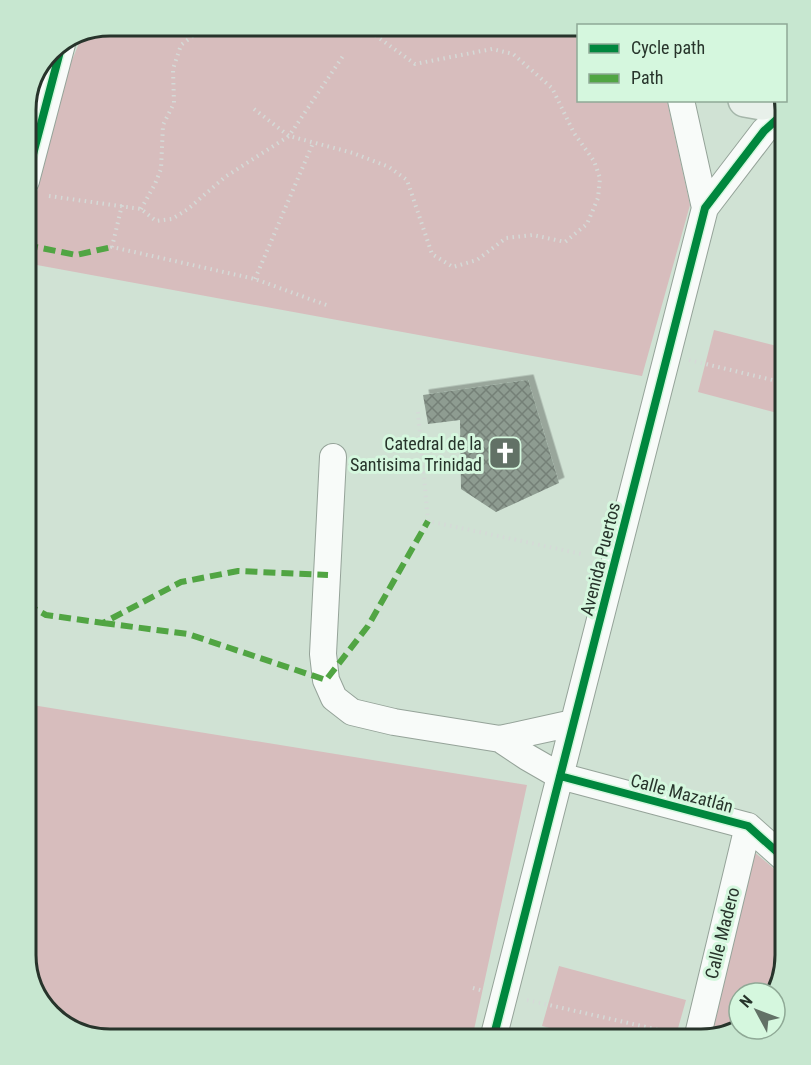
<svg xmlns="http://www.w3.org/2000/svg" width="811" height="1065" font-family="'Roboto Condensed',sans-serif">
<defs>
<pattern id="building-cross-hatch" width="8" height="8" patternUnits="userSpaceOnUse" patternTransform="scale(1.5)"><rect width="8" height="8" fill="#8e9c91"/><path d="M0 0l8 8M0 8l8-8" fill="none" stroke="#748077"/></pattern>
<filter id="shadow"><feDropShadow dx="5.5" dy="-5.5" stdDeviation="0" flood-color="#0004"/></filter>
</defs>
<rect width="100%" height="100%" fill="#d0e2d4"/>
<path fill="#d7bdbd" d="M110,26H574L578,29V100L667,101L690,205L642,376L26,263V234L70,65L82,36Z
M714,330L785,348V415L698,392Z
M26,704L527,785L472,1039H105L67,1028L40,1002L26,955Z
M753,851L785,878V955L775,995V993H739V1028L707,1038Z
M559,966L686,1000L675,1039H591L542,1026Z"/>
<path fill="url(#building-cross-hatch)" filter="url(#shadow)" d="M528,380L559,483L496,512L461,489L460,420L428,424L423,395Z"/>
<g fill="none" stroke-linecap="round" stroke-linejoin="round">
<defs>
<path id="minor" d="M681,100L705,208
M26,181L62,44
M333,457L323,654L326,680L334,698L352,712L394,722L500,739L573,723
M500,739L527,757L560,776L748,826L785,859
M493,1039L705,208L764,131L785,112
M697,1039L748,826"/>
<path id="major" d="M745,100L762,103L778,100"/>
</defs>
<use href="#minor" stroke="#95a399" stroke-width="28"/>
<use href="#major" stroke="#a5b6aa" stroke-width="36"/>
<path stroke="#d5dad7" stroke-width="4" stroke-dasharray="1.5 4.5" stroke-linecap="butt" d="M287,26C305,33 321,31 339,26
M254,109L289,136L353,153L389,167L407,180L432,254L453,267L477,260L506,238L533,235L565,242L587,224L598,198L600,178L594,161L574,133L552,88L513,54L492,49L415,64L368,30L354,26
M49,196L141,209L156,221L172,219L188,209L225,177L289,136L343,56
M122,205L112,247L255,279L329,306
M141,209L155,184L161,169L163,125L174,103L173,69L181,45L206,26
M255,279L313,143
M689,360L785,383
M418,412L428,521L582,554
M473,988L484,991
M527,1000L677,1034"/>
<use href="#minor" stroke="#f8fbf9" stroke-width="26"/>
<use href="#major" stroke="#e8f0ea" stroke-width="33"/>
<path stroke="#51a543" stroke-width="6" stroke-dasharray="12 6" stroke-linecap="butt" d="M26,245L76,255L112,247
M26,604L46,615L103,623L181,582L238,571L328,575
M103,623L188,634L326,680L368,626L428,521"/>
<defs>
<path id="cycleway" d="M26,181L62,44
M560,776L748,826L785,859
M493,1039L705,208L764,131L785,112"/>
</defs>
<use href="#cycleway" stroke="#d5f7de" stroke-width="11"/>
<use href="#cycleway" stroke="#00873e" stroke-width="8"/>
</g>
<defs>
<symbol id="church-square" viewBox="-11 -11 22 22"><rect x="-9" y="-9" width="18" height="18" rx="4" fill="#627166" stroke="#d5f7de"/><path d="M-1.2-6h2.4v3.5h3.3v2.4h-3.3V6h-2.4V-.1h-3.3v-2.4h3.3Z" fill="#fff"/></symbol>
</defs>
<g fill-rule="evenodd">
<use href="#church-square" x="486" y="434" width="38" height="38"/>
</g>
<g text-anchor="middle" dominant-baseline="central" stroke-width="6" stroke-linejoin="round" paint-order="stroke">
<g font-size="18" fill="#27342b" stroke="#d5f7de" text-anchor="end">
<text x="482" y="443">Catedral de la<tspan x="482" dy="21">Santisima Trinidad</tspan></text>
</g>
<g font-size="18" fill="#27342b" stroke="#d5f7de">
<text transform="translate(600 559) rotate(-76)">Avenida Puertos</text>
<text transform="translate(682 793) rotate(15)">Calle Mazatlán</text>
<text transform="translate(722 933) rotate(-76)">Calle Madero</text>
</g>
</g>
<path d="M0 0H811V1065H0ZM110 36H701A74 74 0 0 1 775 110V955A74 74 0 0 1 701 1029H110A74 74 0 0 1 36 955V110A74 74 0 0 1 110 36Z" fill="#c7e7d0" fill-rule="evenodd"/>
<path fill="none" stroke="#27342b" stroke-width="3" d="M110 36H701A74 74 0 0 1 775 110V955A74 74 0 0 1 701 1029H110A74 74 0 0 1 36 955V110A74 74 0 0 1 110 36Z"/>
<rect x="577" y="24" width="210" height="78" fill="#d5f7de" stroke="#8fa996" stroke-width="1.5"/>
<rect x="589" y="44" width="30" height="9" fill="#00873e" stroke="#8fa996" stroke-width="1.5"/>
<text x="631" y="54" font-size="18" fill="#27342b">Cycle path</text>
<rect x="589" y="74" width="30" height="9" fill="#51a543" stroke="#8fa996" stroke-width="1.5"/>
<text x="631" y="84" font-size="18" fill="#27342b">Path</text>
<g transform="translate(757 1011) rotate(311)"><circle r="28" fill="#d5f7de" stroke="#8fa996" stroke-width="1.5"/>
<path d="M0-4.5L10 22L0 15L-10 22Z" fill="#627166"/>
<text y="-9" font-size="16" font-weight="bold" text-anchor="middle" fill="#27342b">N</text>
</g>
</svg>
